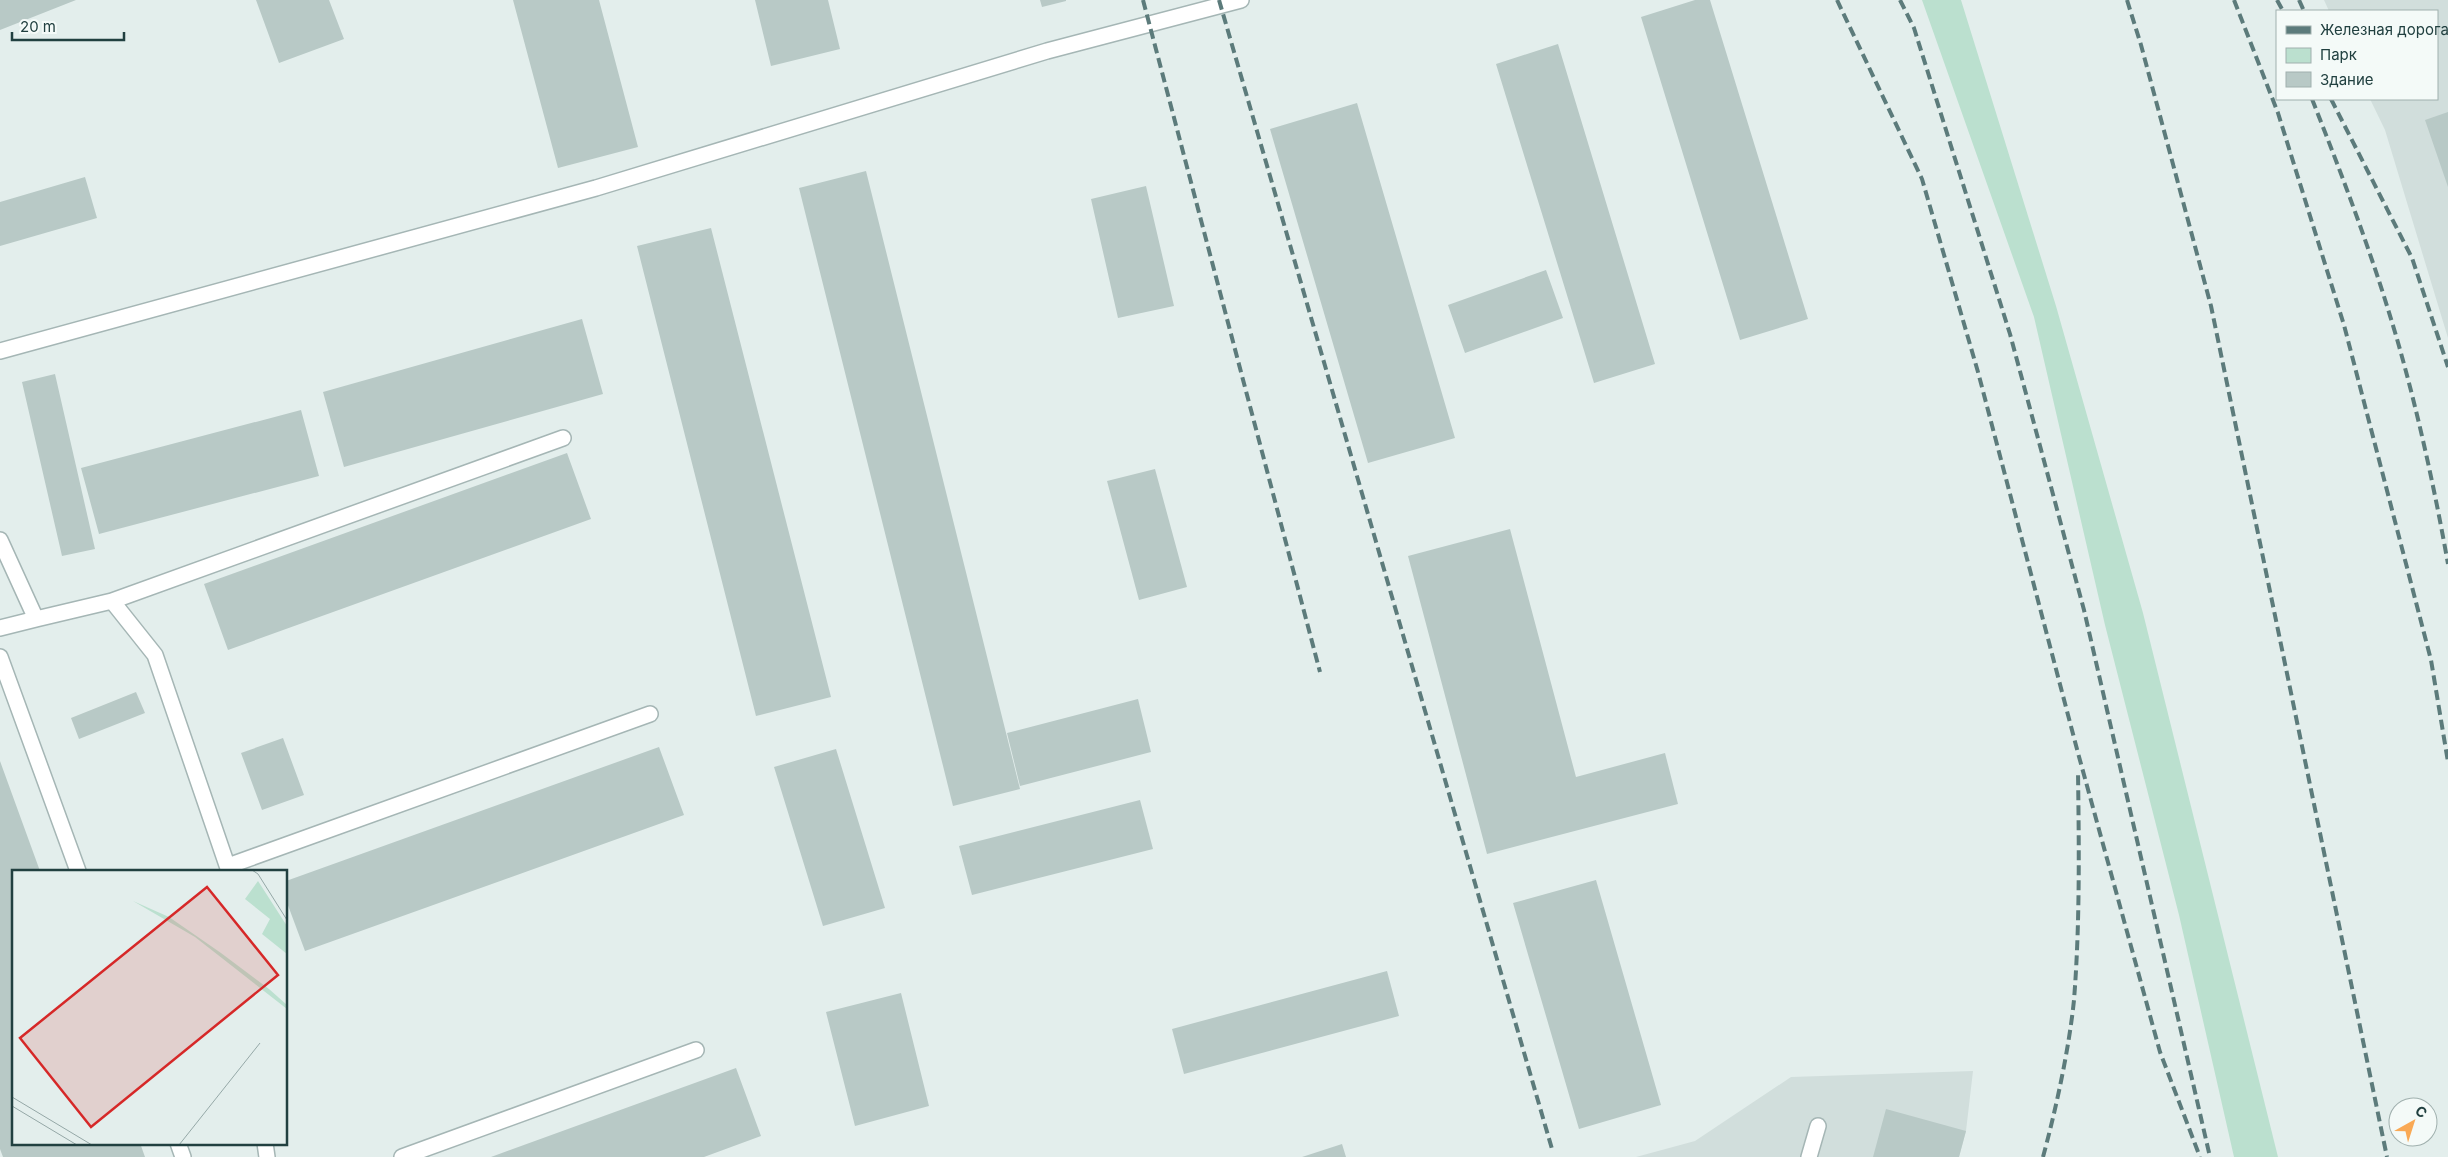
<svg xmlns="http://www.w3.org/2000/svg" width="2448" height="1157" font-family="Inter,sans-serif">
<rect width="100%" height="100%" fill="#e3eeec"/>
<path fill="#d1dedc" d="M2324,0H2448V338L2385,130L2370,99H2437V11H2329Z
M1973,1071L1966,1131L1959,1157H1636L1695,1141L1791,1077Z"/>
<path fill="#bbe0cf" d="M1922,0H1961L2056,306L2143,613L2278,1157H2234L2179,915L2105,625L2034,317Z"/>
<path fill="#b8c9c6" d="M0,0H76L0,30Z
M256,0H329L344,39L279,63Z
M513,0H599L638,147L558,168Z
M755,0H828L840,49L771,66Z
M1040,0H1066V1L1042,7Z
M1695,0H1710L1808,319L1740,340L1641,17Z
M1558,44L1655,364L1594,383L1496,64Z
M1357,103L1455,438L1368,463L1270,129Z
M2448,112V187L2425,120Z
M866,171L1020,789L953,806L799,188Z
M85,177L97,218L0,246V202Z
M1146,186L1174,306L1118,318L1091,199Z
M711,228L831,697L756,716L637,246Z
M1546,270L1563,318L1465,353L1448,305Z
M582,319L603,394L344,467L323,392Z
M55,374L95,549L62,556L22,382Z
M301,410L319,476L99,534L81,468Z
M567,453L591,519L228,650L204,584Z
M1155,469L1187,587L1139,600L1107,481Z
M1510,529L1576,777L1665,753L1678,804L1487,854L1408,556Z
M136,692L145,713L79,739L71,718Z
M1138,699L1151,752L1020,786L1007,733Z
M283,738L304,795L262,810L241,753Z
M659,747L684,815L305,951L286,900V881Z
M836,749L885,908L823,926L774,767Z
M0,761L40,871H14V1143H140L145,1157H3L0,1149Z
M1140,800L1153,849L972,895L959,846Z
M1596,880L1661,1105L1579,1129L1513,903Z
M1387,971L1399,1016L1184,1074L1172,1029Z
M901,993L929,1106L855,1126L826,1012Z
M736,1068L761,1136L704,1157H491Z
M1886,1109L1966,1131L1959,1157H1873Z
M1342,1144L1346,1157H1302Z"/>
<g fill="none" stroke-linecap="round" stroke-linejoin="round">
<defs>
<path id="lane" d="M0,351L596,188L1047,51L1241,0
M0,540L36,619L112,601L155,655L229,871
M112,601L563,438
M0,628L36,619
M0,657L78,871
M228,866L650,714
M178,1143L183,1157
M265,1143L267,1157
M402,1157L696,1050
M1809,1157L1818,1126"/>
</defs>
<use href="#lane" stroke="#a5b6b5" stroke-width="18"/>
<use href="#lane" stroke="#fff" stroke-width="15"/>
<path stroke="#5c7b7b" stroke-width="4" stroke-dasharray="10 5" stroke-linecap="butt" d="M1143,0L1320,672
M1219,0L1552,1149
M1837,0L1922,179L1978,372L2078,753L2160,1052L2200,1157
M1900,0L1914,28L2010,334L2084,610L2210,1157
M2127,0L2141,45L2211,306L2387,1157
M2234,0L2278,113L2344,325L2431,660L2448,762
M2277,0L2283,11
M2299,0L2304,11
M2312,99C2344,180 2375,262 2399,346C2419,417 2435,491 2448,564
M2331,99L2412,258L2448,367
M2043,1157C2056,1109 2069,1049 2074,1000C2080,924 2079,847 2078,771"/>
</g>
<g transform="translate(12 870)">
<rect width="275" height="275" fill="#e3eeec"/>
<path d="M246,11L275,56V84L250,64L258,49L233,29ZM121,31L157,47L209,83L257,119L275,135V139L183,67Z" fill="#bbe0cf"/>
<path fill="none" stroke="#95a8a7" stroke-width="1" d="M240,0L246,4L275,50M0,227L80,275M0,236L65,275M167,275L248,173"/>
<path fill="#d62828" fill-opacity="0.15" stroke="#d62828" stroke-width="2.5" d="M195,17L266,105L79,257L8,168Z"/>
<rect width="275" height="275" fill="none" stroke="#214040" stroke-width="2.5"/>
</g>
<rect x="2276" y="10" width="162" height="90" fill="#f4faf8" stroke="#a0b0ae"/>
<rect x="2286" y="26" width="25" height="8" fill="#5c7b7b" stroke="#a0b0ae"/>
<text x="2320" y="35" font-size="15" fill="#214040">Железная дорога</text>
<rect x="2286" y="48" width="25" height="15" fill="#bbe0cf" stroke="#a0b0ae"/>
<text x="2320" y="60" font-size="15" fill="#214040">Парк</text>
<rect x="2286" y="72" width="25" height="15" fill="#b8c9c6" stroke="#a0b0ae"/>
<text x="2320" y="85" font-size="15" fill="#214040">Здание</text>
<g transform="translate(2413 1122) rotate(39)"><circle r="24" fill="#f4faf8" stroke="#a0b0ae"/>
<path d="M0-4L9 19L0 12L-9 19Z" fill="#f9a955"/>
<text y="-8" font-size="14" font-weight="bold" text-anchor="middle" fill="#214040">С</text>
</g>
<path d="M12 32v8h112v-8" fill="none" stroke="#214040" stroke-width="2.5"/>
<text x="20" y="32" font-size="15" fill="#214040" stroke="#f4faf8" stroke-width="4" paint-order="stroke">20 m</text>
</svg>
